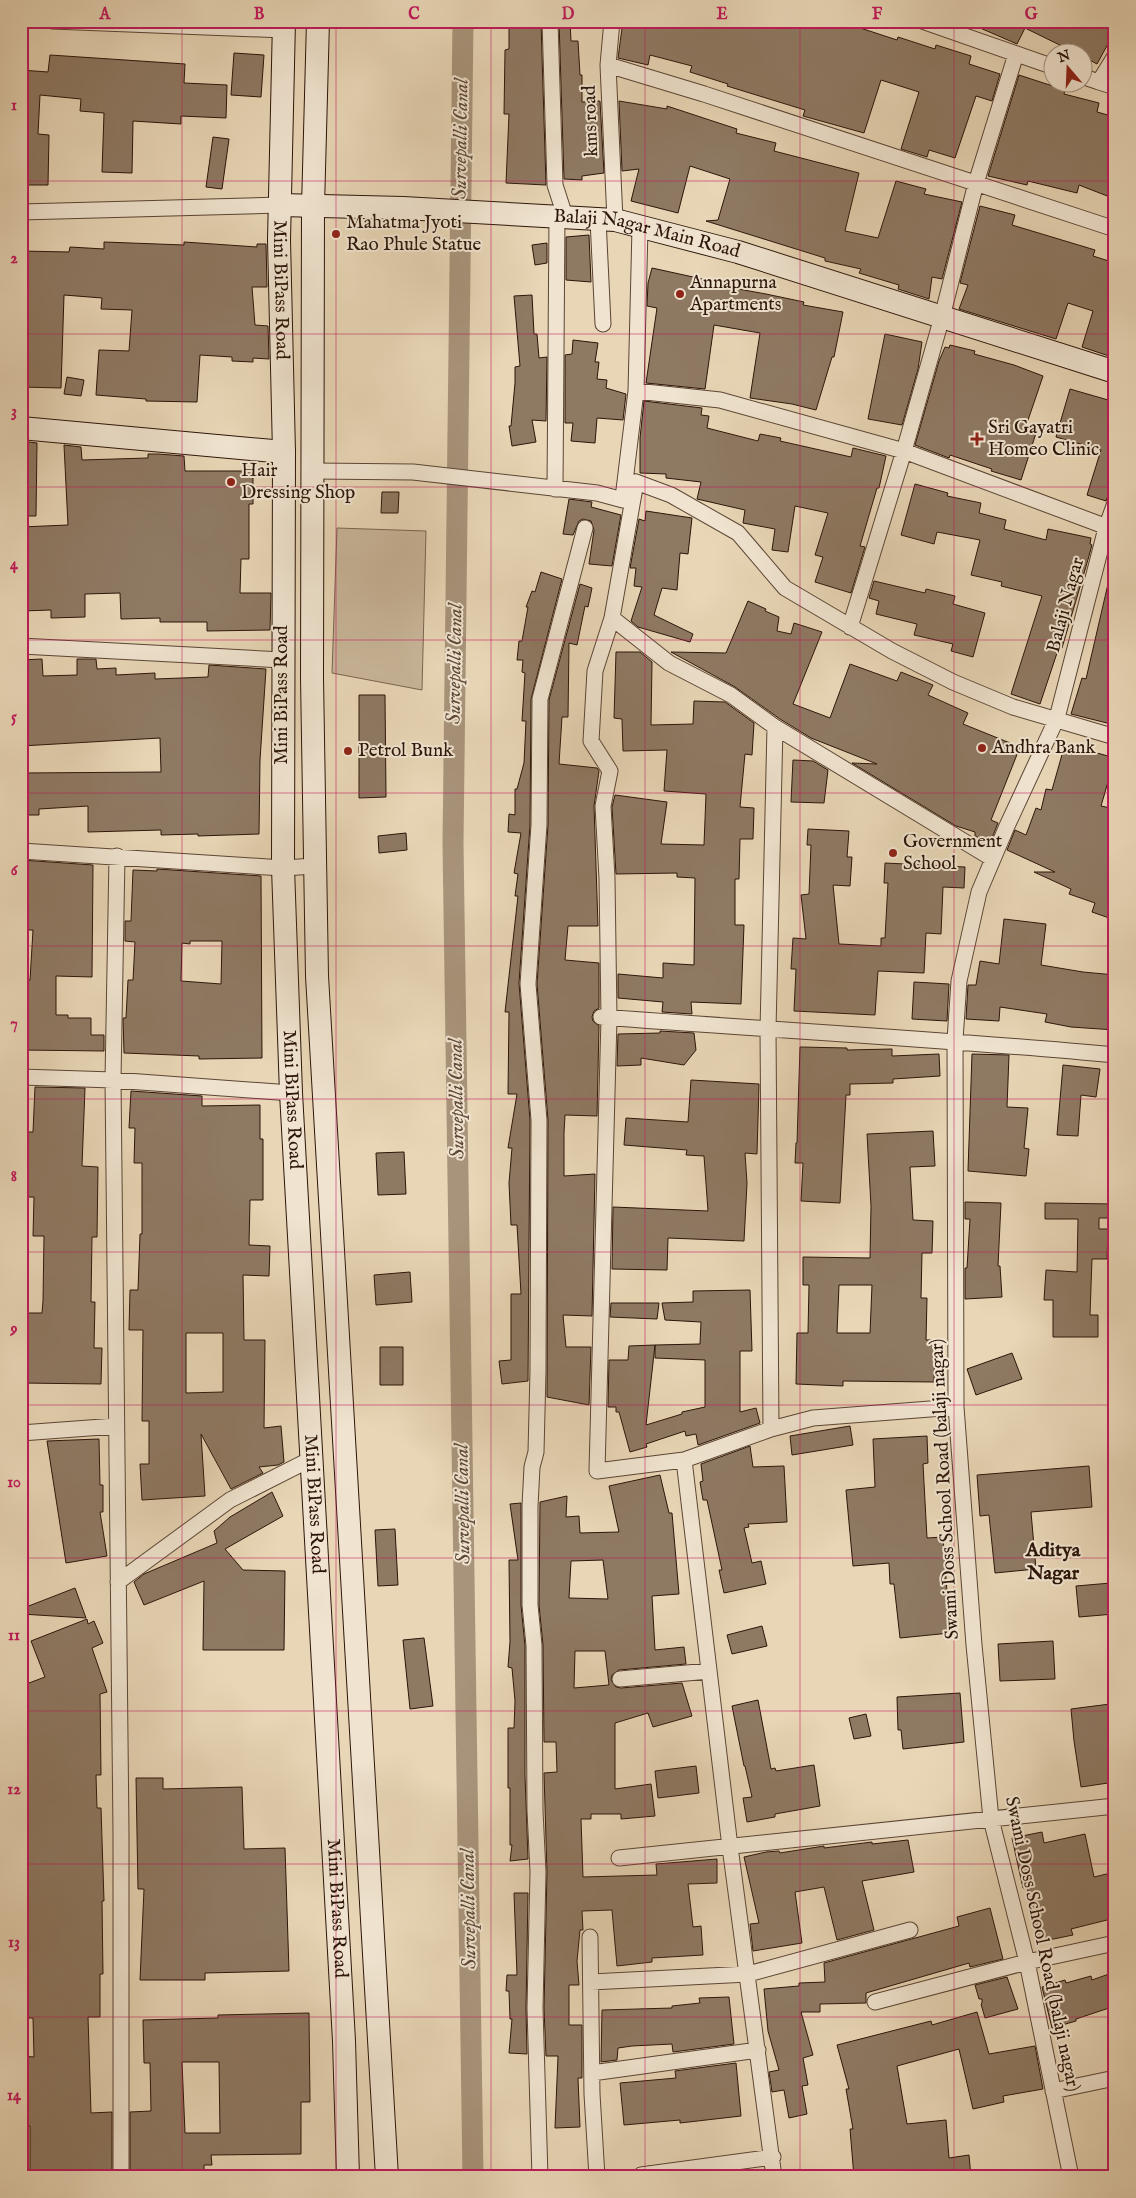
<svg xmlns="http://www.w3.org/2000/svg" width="1136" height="2198" font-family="'IM FELL English',serif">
<rect width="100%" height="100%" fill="#e8d6b6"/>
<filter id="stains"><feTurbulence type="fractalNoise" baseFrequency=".004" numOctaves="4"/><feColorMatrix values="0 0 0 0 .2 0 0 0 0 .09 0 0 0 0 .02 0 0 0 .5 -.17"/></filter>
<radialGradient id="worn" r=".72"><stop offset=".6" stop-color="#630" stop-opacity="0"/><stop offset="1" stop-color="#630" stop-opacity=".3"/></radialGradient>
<path fill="#c8b599" stroke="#7a6551" d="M337,528L426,531L422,690L332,673Z"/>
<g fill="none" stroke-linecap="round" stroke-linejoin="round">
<path stroke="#a8947b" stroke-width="21" d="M463,21L453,844L473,2177"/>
</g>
<path fill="#8e7963" stroke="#2c1509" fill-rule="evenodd" d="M559,21H570L571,41H578L580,75H582V102L600,101L604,173L582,176V180L564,179Z
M623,21H839L897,40L898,37L935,49L936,45L971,56L969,64L1000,74L992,101L976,96L955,158L929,150L927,157L901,149L919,92L881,80L864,133L803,116L805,110L727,86L728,84L690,72L692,66L650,55L648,65L618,58Z
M964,21H1115V31L1097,64L1084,57V52H1074L1025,28L1017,44Z
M509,22H541L546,185L506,183L509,114H504L505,50L509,49Z
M234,53L264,55L261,97L231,95Z
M50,55L185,64L184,83L227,85L226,118L181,116V124L133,121L132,173L102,172L104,113L80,111L81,99L40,95L38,134L49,135L48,185H21V70L48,72Z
M1019,75L1065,90L1064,94L1099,103L1097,112L1115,117V199L1079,185L1077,193L1028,181L1027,185L988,176Z
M619,101L667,109V106L737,129L736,133L776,143L774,151L859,173L845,231L878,238L896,181L926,189L924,194L962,202L942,279L932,277L929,299L898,289L899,285L859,273L861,269L825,261V258L706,221L718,220L730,179L690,166L678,213L631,201L639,169L622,171Z
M213,137L229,139L222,189L206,187Z
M980,206L1015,215L1012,225L1095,250L1093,256L1115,263V290L1108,312L1115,314V358L1082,347L1093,311L1068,303L1056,339L959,309L968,285L960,283Z
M589,235L591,282L566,280V237Z
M104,242L184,245V242L257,247V244H266L267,287H252L255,325L268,326L269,359L253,358V362L232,361V357L200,355L197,402L146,401V399L96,395L99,350L129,351L132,310L101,309L102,298L64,295L61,388L21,387V251L69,252L70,247L104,249Z
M547,243V263L535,265L532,245Z
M652,268L716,282V285L766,294L804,302L803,305L843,312L834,357H832L816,410L792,404L750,398L760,333L714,325L705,389L646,383L657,308L647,306L648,283Z
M532,295L534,334H537L539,358L547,357L546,421L532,420L536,442L512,446L509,426H511L515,383V367L520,366L514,296Z
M885,334L922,342L918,369L902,425L868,419Z
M573,340L598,343L595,362H599L597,379L607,380L606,388L626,394L623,420L597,418L595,443L571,441L573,423H565V355L572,354Z
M950,345L975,351L974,354L1014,365L1043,376L1025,429L1036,433L1021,480L991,471L992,469L950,455L949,458L915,445L939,361L945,347L949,348Z
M67,377L84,380L81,396L64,394Z
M1070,389L1115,402V477L1106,501L1087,495L1101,450L1056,437Z
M644,401L702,408L701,415L709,416L707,428L758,441L760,434L781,438L780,441L851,457L853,448L886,456L879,488H877L860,546L865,547L851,593L815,582L823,557L815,555L828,513L795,506L788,552L772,550L775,529L743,523L745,510L697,499L701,482L666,478V474L640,473V438Z
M21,441L37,443L36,516H21Z
M64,445L81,447L82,460L148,458V454H158L184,456L185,471H253V504H249V559H241L240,593H271L270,630L207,631V622H160V618L121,619L120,593L85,594V617L51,618V610L21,611V527L68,525Z
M915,484L948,493L947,496L981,503L979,513L1006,520L1004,529L1046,540L1048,529L1091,538L1090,544L1092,545L1087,563L1062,648L1059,647L1040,704L1011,694L1042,596L1001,586L1002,582L971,575L980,540L937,532L934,544L901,535Z
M382,492H399L398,513H381Z
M569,499L592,502L591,507L621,515L612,566L589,564L594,530L591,521L583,519L579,521L573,535L563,534Z
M646,511L692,518L688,554L680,553L677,590L662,588L654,615L693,634L690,642L638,627L631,621L642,587L634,586L636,568H630L639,519L645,521Z
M541,572L562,579L531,699L530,825L519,983L530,1120L528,1381L502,1384L499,1361L511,1360V1294H521L517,1225H511L509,1183L512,1148H508L517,1094H508L509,1012H505L518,896H515L518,874L514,873L521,833L508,832L509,814L515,815V789H517L524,763L526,721H522L525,673L522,672L523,660H517L519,641H522L528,607H526L532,591L535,592Z
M874,581L925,593L926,589L955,596L953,604L985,613L973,657L951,651L953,644L914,635L917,624L876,614L879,601L869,598Z
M580,584L592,588L588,607L585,606L577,645L569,643L568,717H562L559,764L597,768L599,771L594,806L598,926H568L565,960L599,963V1008L594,1011L592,1017L593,1021L599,1026L597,1116L565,1115L564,1133V1176L595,1174L592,1316L563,1315L566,1347H591L589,1405L547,1397L548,1120L537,984L548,825L549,700Z
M1108,584H1115V725L1071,714L1082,678L1086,679Z
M748,601L766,609L765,611L779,617L777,631L791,634L794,623L822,632L793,704L830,718L850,664L897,681L901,672L933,685L928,695L968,713L963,724L1020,747L991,820L998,823L990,843L975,836V832L956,826L852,763L877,764L811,738L780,719L735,687L671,652L726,653Z
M616,652H640L652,662L651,725L693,724L694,701L725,702L754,723L752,755L745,754L740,807L754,808L753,839H740L739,879H735V925H744L741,1004L691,1002L692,1014L662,1012L663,1002L618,998V974L663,978V963L694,965L695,878L677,877V873L616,874L612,807L615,795L667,802L661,844L704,845L706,794L664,791L667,750L623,751L622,719L614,718Z
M42,659L43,676L77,675V659H96L97,669L116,668V675L155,673V679L208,677L209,665L266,669L260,760L259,834L198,836V834L161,835V830L88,832V806L39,809V815H21V773L161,772L160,738L21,746V660Z
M359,695H385L386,797L359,798Z
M1065,744L1115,758L1101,806L1115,809V920L1092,912L1095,903L1069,894L1071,889L1034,872H1055L1007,850L1015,830L1026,835L1036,808L1041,810L1046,789L1052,790Z
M793,760L813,761L828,770L824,803L791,802Z
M808,829L849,831L847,857H852L850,886L833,885L839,944L881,946V938H885L888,883H884L885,863L965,867L964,888L943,887L941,934L926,933L924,973L878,971L875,1015L794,1011L796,969H791L793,938L806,939L801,895L809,894L811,845H807Z
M406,833L407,850L379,853L378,836Z
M21,860L93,865L92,977L56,976V1015H68V1018H91V1035H104V1051L21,1050V980H30L33,930H21Z
M157,869L261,876L262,1058L199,1059V1056L124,1053L123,1018H126L128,980H133L135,942L125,941V921H131L133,870L157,871ZM190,941H222L221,984L181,981L182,943L190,944Z
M1004,919L1046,924L1041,965L1083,972L1115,975V1030L1071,1027L1045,1022L1047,1014L1000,1007L999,1021L966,1019L968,985H976L980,961L999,964Z
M914,982L949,984L947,1021L912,1019Z
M660,1031L694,1033L696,1050L684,1065L641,1058V1065L617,1066L618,1034L660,1033Z
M800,1047L847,1048V1050L892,1049V1056L939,1054L940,1076L893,1079V1083L850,1084V1095H846L840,1203L801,1201L803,1163H795L796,1143H797Z
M972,1054L1009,1055L1007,1107L1028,1108L1024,1148L1029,1149L1026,1176L968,1171Z
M1063,1065L1100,1069L1096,1097L1081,1095L1078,1136L1057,1135Z
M691,1080L759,1084L757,1154L745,1153L747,1183L744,1241L668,1238L667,1270L612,1269L613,1207L708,1211L704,1156L686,1155L687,1150L624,1145L626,1118L688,1122Z
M35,1087L85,1088L82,1166L98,1167L97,1237H92L91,1302H95L94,1348H102L101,1384L21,1383V1313H42L43,1301L44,1236H33L34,1197H21V1132H33Z
M131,1091L202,1096V1106L260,1105V1139H263V1200H250L249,1245L270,1246L269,1276L243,1275L244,1340H265L264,1428L281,1426L284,1462L278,1465L259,1467L263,1473L231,1489L201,1434L205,1496L142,1500L140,1464H149V1421H142L143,1330H129L130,1290H138L140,1234H142V1163H134L135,1128H129ZM186,1333H223V1392L186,1393Z
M933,1131L935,1166L910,1167L913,1220L933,1221L932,1253H922L921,1298H927L926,1340H935L934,1382L843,1381V1386L796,1384L797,1333H808L809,1285H803V1257L870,1258L871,1206L867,1134ZM839,1285H872L870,1333H837Z
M404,1152L406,1194L378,1195L376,1153Z
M965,1202L1001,1203L998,1266H1000L1002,1297L965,1299V1268H967L970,1219H965Z
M1045,1203L1115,1204V1218H1099V1229H1108L1107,1259H1092L1090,1315H1098V1337H1053V1300H1044L1046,1270L1077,1272L1078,1219H1045Z
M410,1272L412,1302L376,1305L374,1275Z
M750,1290L752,1351H740V1412L756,1408L760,1423L698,1445L696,1434L686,1436L685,1431L646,1444L647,1447L630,1452L619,1412H616V1407H608L609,1360H628L629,1346L655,1345L646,1425L682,1414V1412L705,1407V1360L655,1358V1345L700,1344L701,1322L665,1320L662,1303L693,1302V1291Z
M611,1303H659L657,1319L610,1317Z
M380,1347H403V1385H380Z
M1012,1353L1022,1379L976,1395L967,1369Z
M850,1426L853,1445L792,1455L790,1436Z
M927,1436L928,1463L923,1464L927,1538L943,1537L950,1633L900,1638L894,1584H890L889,1563L853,1566L846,1490L875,1487L873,1439Z
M99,1439L100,1485H103V1512H100L107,1556L66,1563L47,1441Z
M750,1446L753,1467L784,1466L787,1522L748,1524L749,1527L744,1528L752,1563L761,1561L766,1584L724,1593L719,1570H722L707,1500H703L700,1482L703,1481L701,1464Z
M1089,1466L1092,1507L1031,1512L1036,1569L995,1573L989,1515L980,1516L977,1475Z
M660,1475L669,1513H672L679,1594L652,1596L655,1650L684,1647L686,1664L619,1670L612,1675L611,1680L616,1687L621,1688L682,1683L692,1716L653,1727L648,1713L615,1723V1789L651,1784L655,1816L621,1819V1814H591V1819H581L583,1877L657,1875L656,1864L717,1859V1883L688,1884L693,1927L701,1926L703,1955L652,1958V1962L617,1966L612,1910L582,1911L583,1930H580L577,1961L579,1985H569V2025H582V2078H578L580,2127L555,2128L558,2056H546L544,2008L547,1872L544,1773L557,1772L556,1742H544L543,1645L539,1605L540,1502L567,1496L566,1517L579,1516L580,1533L619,1532L609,1486ZM603,1560L608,1599L569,1598L571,1561ZM575,1651H605L609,1685L574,1688Z
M272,1492L283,1516L225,1549L243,1570L285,1571L284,1650H203L204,1581L144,1605L134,1582L144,1574L217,1543L214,1531L230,1517Z
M521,1503V1605L525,1646V1775L528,1859L510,1861L512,1845H510V1788H508V1728H514L515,1701L512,1668L508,1667L510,1642L509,1560H518L510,1504Z
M395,1529L398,1585L378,1586L375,1530Z
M1111,1583L1114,1614L1079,1617L1076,1586Z
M75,1588L86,1618L21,1614V1609Z
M87,1619L88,1624L94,1621L103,1643L92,1648L107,1692L100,1694L101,1775H96L97,1808H101L104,1901H102L103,1974H100V2017H88L91,2113L112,2112V2177H30V2126H21V2056L34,2057L33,2018H27V1703L21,1705V1686L45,1677L31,1641Z
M762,1626L767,1646L732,1654L727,1635Z
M424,1638L433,1706L410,1709L403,1640Z
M1053,1641L1055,1679L1000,1681L998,1644Z
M960,1693L964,1742L903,1749L901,1730H898L897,1697Z
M758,1700L771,1769L775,1768L776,1771L814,1765L820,1806L775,1814V1817L747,1822L743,1798L752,1797L745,1766H744L732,1706Z
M1110,1704L1113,1735H1115V1782L1081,1787L1074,1741L1071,1709Z
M866,1714L871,1736L854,1739L849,1718Z
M696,1766L699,1793L658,1798L655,1771Z
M136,1778H163V1789L242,1787L244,1849L285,1848L289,1971L205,1973V1980H140L144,1889H138Z
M1042,1832L1044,1843L1085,1834L1094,1877L1115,1872V1918L1071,1929L1073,1935L1039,1942L1027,1887L1023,1888L1012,1838Z
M908,1840L914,1872L862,1881L874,1930L837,1940L824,1887L795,1892L802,1943L753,1951L750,1924L759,1923L744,1857L766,1852L779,1851L780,1853L824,1846V1848L872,1842V1844Z
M514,1893H528L526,2008L527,2054L509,2053L512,2019H510L509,1991H506L507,1975H517Z
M990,1908L1003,1959L970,1967L969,1963L866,1993V2003L820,2004V2012H801L813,2055L803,2058L808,2085L802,2086L807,2114L789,2118L784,2090L772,2092L769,2072L779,2070L768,2031L764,1989L799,1986V1983L825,1982L824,1963L959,1926L957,1917Z
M1109,1974L1115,1991V2006L1076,2019V2021L1052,2028L1042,1987L1065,1980L1066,1983L1091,1976L1092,1980Z
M1007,1977L1018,2009L985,2018L981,2004L982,2003V1999H979L975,1985Z
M729,1997L734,2044L673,2052L672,2044L632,2046L618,2048L617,2060L601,2062L602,2010L672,2008V2006L700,2003L699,1998Z
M977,2012L989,2054L1035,2046L1043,2089L1003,2096L1004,2102L973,2109L959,2049L897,2066L907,2124L946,2120L949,2158L969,2155L971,2177H854L850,2129H853L846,2089H849L837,2045L931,2021L932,2025Z
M309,2013L310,2102H301V2154L211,2155L212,2165H204V2173H182V2177H130V2112L151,2111L150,2063H144L143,2020L218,2018V2015ZM182,2062H219L220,2133H185Z
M736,2063L741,2116L680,2123V2120L624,2125L620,2083L676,2078L675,2071Z"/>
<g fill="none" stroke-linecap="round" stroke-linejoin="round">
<defs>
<path id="street" d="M52,21L284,30
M550,21L555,185L565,216
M612,21L608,65L615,220
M922,21L1054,67
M1115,56L1099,82L1115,87
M608,65L704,94L1115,229
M1084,77L1099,82
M21,212L280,205
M598,219L603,324
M636,391L720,400L904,451L1115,530
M314,471L413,472L597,493L623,500L636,482L671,495L738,533L785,588L892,651L953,682L1013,707L1115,737
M636,482L612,618L595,671L591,741L610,771L603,806L607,878L609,1018L597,1471L684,1460L771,1429L813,1418L956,1407
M555,489L557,216
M623,498L636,391L640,228
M612,618L669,663L731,695L775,727L993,859
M850,627L904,451L942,317L976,183L1016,54
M21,646L282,660
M21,851L283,868L315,866
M117,856L113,1080L121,1833V2177
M601,1017C772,1030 944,1039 1115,1055
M21,1077L113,1080L291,1093
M771,1429L768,1030L775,727
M21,1433L116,1426
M684,1460L730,1847L774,2177
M118,1582L230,1500L313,1458
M620,1679L709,1671
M619,1858L1115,1806
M590,1937L592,2094L597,2177
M591,1982L748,1974L910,1930
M875,2002L1027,1962L1115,1943
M592,2073L758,2050
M1053,2091L1115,2078
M540,2177L535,2008L538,1872L535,1811L534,1645L530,1605V1506L532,1467L536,1452L538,1371L539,1120L528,984L539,825L540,699L585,528
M641,2177V2175L773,2157
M1071,2177L1027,1962L991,1819L974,1645L956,1407L955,1040L959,981L979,892L1007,826L1057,718L1106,528L1115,503"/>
<g id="secondary">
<path id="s1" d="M284,21L279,240L284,452L283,868L291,1093L344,2041L348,2177"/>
<path d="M318,21L313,207L312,678L317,976L387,2177"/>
<path id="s2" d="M280,205L403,208L615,220L738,252L1115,372"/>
<path d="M21,428L284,452"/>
</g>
</defs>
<use href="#street" stroke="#5b4534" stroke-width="17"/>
<use href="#secondary" stroke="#2c1509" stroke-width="24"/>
<use href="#street" stroke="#f0e4d0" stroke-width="15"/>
<use href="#secondary" stroke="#f0e4d0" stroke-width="22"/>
</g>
<path fill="none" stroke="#c2185b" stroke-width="1" stroke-opacity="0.55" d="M182,21V2177M336,21V2177M491,21V2177M645,21V2177M800,21V2177M954,21V2177M21,181H1115M21,334H1115M21,487H1115M21,640H1115M21,793H1115M21,946H1115M21,1099H1115M21,1252H1115M21,1405H1115M21,1558H1115M21,1711H1115M21,1864H1115M21,2017H1115"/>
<g fill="#8f2418" stroke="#f0e4d0" stroke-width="2">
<circle cx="336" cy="234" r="5"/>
<circle cx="680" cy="294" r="5"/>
<path d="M974.5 431.5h5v5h5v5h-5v5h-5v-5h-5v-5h5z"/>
<circle cx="231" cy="482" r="5"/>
<circle cx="982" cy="748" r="5"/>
<circle cx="348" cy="751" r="5"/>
<circle cx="893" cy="853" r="5"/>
</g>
<g text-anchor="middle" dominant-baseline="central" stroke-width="4" stroke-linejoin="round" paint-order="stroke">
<g font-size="19" fill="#2c1509" stroke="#f0e4d0">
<text transform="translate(591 121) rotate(-92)">kms road</text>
<text stroke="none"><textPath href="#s2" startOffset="369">Balaji Nagar Main Road</textPath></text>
<text stroke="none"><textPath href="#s1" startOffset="269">Mini BiPass Road</textPath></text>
<text transform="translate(1066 605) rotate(-75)">Balaji Nagar</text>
<text transform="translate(282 695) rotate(-90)">Mini BiPass Road</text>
<text stroke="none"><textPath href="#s1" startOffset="1079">Mini BiPass Road</textPath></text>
<text transform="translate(945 1489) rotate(-93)">Swami Doss School Road (balaji nagar)</text>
<text stroke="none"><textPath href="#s1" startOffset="1484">Mini BiPass Road</textPath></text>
<text stroke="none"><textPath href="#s1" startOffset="1889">Mini BiPass Road</textPath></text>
<text transform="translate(1042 1944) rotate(78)">Swami Doss School Road (balaji nagar)</text>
</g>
<g font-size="19" fill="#2c1509" stroke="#f0e4d0" text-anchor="start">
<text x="346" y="223">Mahatma Jyoti<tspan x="346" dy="22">Rao Phule Statue</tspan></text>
<text x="690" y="283">Annapurna<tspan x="690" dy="22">Apartments</tspan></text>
<text x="988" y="428">Sri Gayatri<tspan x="988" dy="22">Homeo Clinic</tspan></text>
<text x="241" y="471">Hair<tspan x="241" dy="22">Dressing Shop</tspan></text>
<text x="992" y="748">Andhra Bank</text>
<text x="358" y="751">Petrol Bunk</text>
<text x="903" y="842">Government<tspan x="903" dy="22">School</tspan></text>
</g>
<g font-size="20" font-style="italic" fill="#5e4837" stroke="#f0e4d0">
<text transform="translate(461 139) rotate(-89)">Survepalli Canal</text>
<text transform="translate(455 664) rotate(-89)">Survepalli Canal</text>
<text transform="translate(457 1099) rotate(-91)">Survepalli Canal</text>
<text transform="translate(463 1504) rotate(-91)">Survepalli Canal</text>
<text transform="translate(469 1909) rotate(-91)">Survepalli Canal</text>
</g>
<g font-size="20" font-weight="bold" fill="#2c1509" stroke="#f0e4d0">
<text x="1053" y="1550">Aditya<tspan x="1053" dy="23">Nagar</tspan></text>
</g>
</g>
<rect width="1136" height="2198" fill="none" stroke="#e8d6b6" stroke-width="55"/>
<g transform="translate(1068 68) rotate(341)"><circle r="24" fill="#f0e4d0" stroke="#a29180"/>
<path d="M0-4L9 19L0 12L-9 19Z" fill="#8f2418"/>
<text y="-8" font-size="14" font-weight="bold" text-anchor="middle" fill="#2c1509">N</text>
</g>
<rect x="28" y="28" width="1080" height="2142" fill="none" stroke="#c2185b" stroke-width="2"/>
<g font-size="16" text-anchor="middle" font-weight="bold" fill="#c2185b">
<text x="105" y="19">A</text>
<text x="259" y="19">B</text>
<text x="414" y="19">C</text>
<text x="568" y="19">D</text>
<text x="722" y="19">E</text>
<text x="877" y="19">F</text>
<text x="1031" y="19">G</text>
<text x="14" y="110">1</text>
<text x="14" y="263">2</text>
<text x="14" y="416">3</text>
<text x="14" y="569">4</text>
<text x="14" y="722">5</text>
<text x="14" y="875">6</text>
<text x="14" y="1028">7</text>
<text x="14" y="1181">8</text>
<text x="14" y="1334">9</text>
<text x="14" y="1487">10</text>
<text x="14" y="1640">11</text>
<text x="14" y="1794">12</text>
<text x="14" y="1947">13</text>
<text x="14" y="2100">14</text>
</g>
<rect width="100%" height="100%" filter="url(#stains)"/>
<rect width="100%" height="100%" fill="url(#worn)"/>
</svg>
